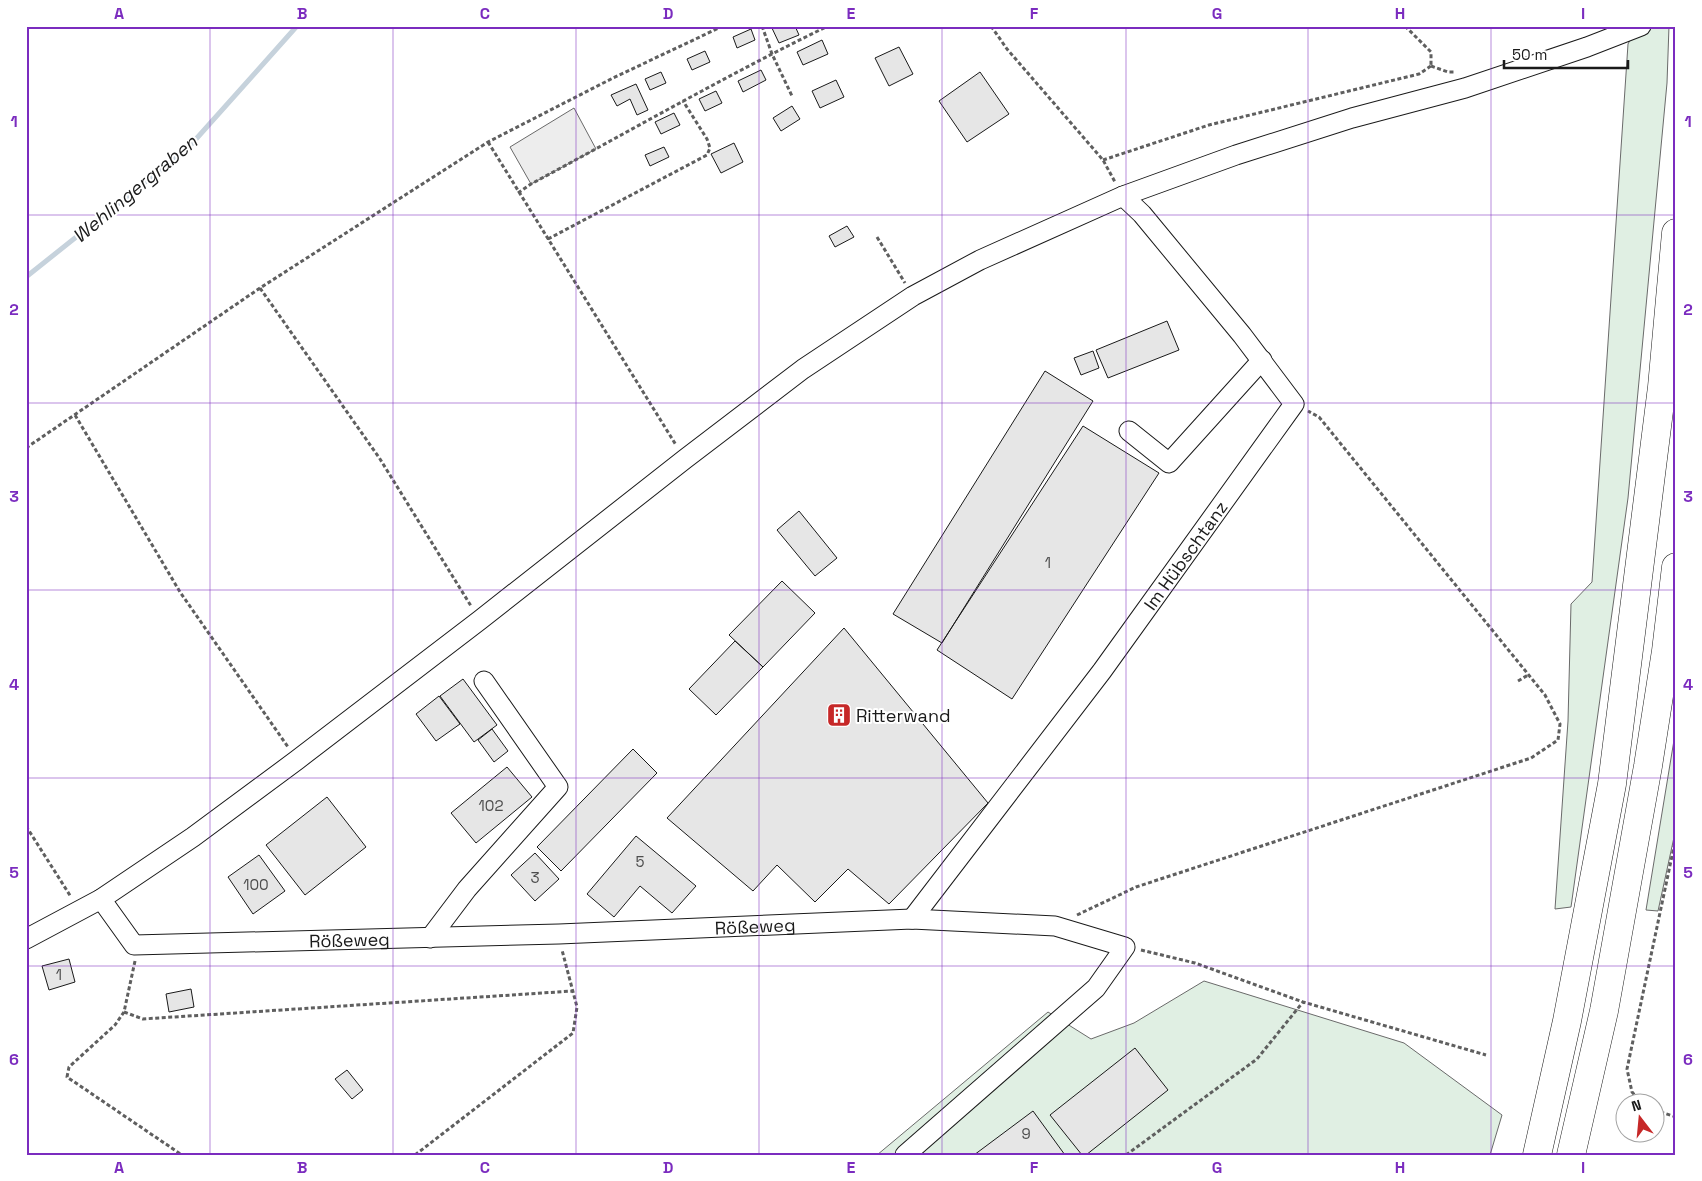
<svg xmlns="http://www.w3.org/2000/svg" width="1702" height="1181" font-family="'Space Grotesk',sans-serif">
<rect width="100%" height="100%" fill="#fff"/>
<path fill="#e0efe3" stroke="#6a6a6a" d="M1637,26H1669L1667,83L1628,498L1571,907L1555,909L1568,721L1571,604L1592,582L1628,44Z
M1676,728V828L1658,911L1646,910Z
M1204,981L1404,1043L1502,1115L1490,1155H877L1048,1012L1091,1039L1134,1023Z"/>
<path fill="#ededed" stroke="#6a6a6a" d="M574,108L596,149L531,184L510,147Z"/>
<g fill="none" stroke-linecap="round" stroke-linejoin="round">
<path stroke="#c6d2dc" stroke-width="5" d="M26,277L188,148L297,26"/>
</g>
<path fill="#e6e6e6" stroke="#1a1a1a" d="M771,26H795L799,35L779,43Z
M751,29L755,40L737,48L733,37Z
M822,40L828,54L803,65L797,52Z
M899,47L913,74L889,86L875,58Z
M705,51L710,62L692,70L687,59Z
M761,70L766,80L743,92L738,81Z
M661,72L666,83L650,90L645,79Z
M980,72L1009,114L967,142L939,101Z
M836,80L844,97L820,108L812,91Z
M636,84L648,110L637,115L630,99L617,106L611,95Z
M716,91L722,103L705,111L699,99Z
M792,106L800,119L781,131L773,118Z
M674,113L680,125L661,134L655,122Z
M734,143L743,162L721,173L711,154Z
M664,147L669,157L650,166L645,155Z
M847,226L854,237L835,247L829,236Z
M1167,321L1179,350L1108,378L1096,350Z
M1093,351L1099,368L1081,375L1074,358Z
M1045,371L1093,401L942,643L893,614Z
M1083,426L1159,473L1012,699L937,650Z
M799,511L837,558L815,576L777,530Z
M782,581L815,613L763,667L729,635Z
M844,628L988,803L889,904L848,869L815,902L777,865L753,891L667,818Z
M735,641L763,667L716,715L689,689Z
M463,679L497,725L474,742L440,696Z
M439,696L460,724L436,741L416,714Z
M492,729L508,751L494,762L478,740Z
M633,749L657,773L561,871L537,847Z
M507,767L532,797L476,843L451,813Z
M327,797L366,847L305,895L266,845Z
M636,836L696,886L672,913L640,886L614,917L587,894Z
M535,853L559,879L535,901L511,875Z
M259,855L285,891L253,914L228,877Z
M69,959L75,982L49,990L42,966Z
M191,989L194,1007L169,1012L166,994Z
M1135,1048L1168,1090L1086,1155H1082L1050,1115Z
M347,1070L363,1090L352,1099L335,1079Z
M1033,1111L1065,1155H974Z"/>
<g fill="none" stroke-linecap="round" stroke-linejoin="round">
<defs>
<g id="minor">
<path d="M1129,431L1169,463L1262,360"/>
<path id="s1" d="M101,899L134,945L559,934L912,919L1055,926L1125,947L1096,988L905,1155"/>
<path id="s2" d="M912,919L1102,671L1294,404L1242,335L1142,214L1123,196"/>
<path d="M430,938L467,889L558,787L484,681"/>
<path d="M26,939L101,899L193,837L297,760L480,620L685,459L803,369L913,296L980,260L1123,196L1236,155L1352,118L1465,88L1587,47L1641,26"/>
</g>
<path id="highway" d="M1537,1155L1567,1021L1612,784L1662,387L1676,233
M1571,1155L1604,1011L1648,766L1666,651L1676,567"/>
</defs>
<use href="#minor" stroke="#1a1a1a" stroke-width="21"/>
<use href="#highway" stroke="#1a1a1a" stroke-width="29"/>
<path stroke="#5f5f5f" stroke-width="3" stroke-dasharray="4 2.5" stroke-linecap="butt" d="M762,26L772,54L792,96
M991,26L1007,49L1103,160L1115,182
M1405,26L1431,52V66
M1431,66L1448,72H1454
M488,142L676,445
M1103,160L1209,125L1419,74L1431,66
M518,193L531,184C630,131 727,75 828,26
M877,237L905,283
M548,239L707,155L710,148L707,139L683,101
M260,288L380,459L471,606
M75,415L180,592L288,747
M26,448L260,288L488,142L613,78L723,26
M1518,681L1528,675
M26,826L71,897
M1077,915L1136,887L1531,758L1558,740L1560,724L1545,695L1319,417L1308,411
M1141,950L1195,963L1303,1002L1486,1055
M135,961L124,1012L115,1025L69,1067L67,1077L182,1155
M124,1012L143,1019L573,991
M1643,1104L1632,1092L1627,1069L1676,837
M1654,1110L1676,1117
M415,1155L573,1033L577,1007L562,950
M1126,1155L1257,1059L1303,1002"/>
<use href="#minor" stroke="#fff" stroke-width="19"/>
<use href="#highway" stroke="#fff" stroke-width="28"/>
</g>
<path fill="none" stroke="#7b2cbf" stroke-width="1" stroke-opacity="0.55" d="M210,26V1155M393,26V1155M576,26V1155M759,26V1155M942,26V1155M1126,26V1155M1308,26V1155M1491,26V1155M26,215H1676M26,403H1676M26,590H1676M26,778H1676M26,966H1676"/>
<defs>
<symbol id="building-square" viewBox="-11 -11 22 22"><rect x="-9" y="-9" width="18" height="18" rx="4" fill="#c62828" stroke="#fff"/><path d="M-4-6H4V6H1V3H-1V6H-4ZM-2.5-4.3h1.7v1.8h-1.7ZM.8-4.3h1.7v1.8H.8ZM-2.5-1h1.7V.8h-1.7ZM.8-1h1.7V.8H.8Z" fill="#fff"/></symbol>
</defs>
<g fill-rule="evenodd">
<use href="#building-square" x="825" y="701" width="28" height="28"/>
</g>
<g text-anchor="middle" dominant-baseline="central" stroke-width="4" stroke-linejoin="round" paint-order="stroke">
<g font-size="15" fill="#4d4d4d">
<text x="1048" y="562">1</text>
<text x="491" y="805">102</text>
<text x="640" y="861">5</text>
<text x="535" y="877">3</text>
<text x="256" y="884">100</text>
<text x="59" y="974">1</text>
<text x="1026" y="1133">9</text>
</g>
<g font-size="18" fill="#1a1a1a" stroke="#fff">
<text stroke="none"><textPath href="#s2" startOffset="455">Im Hübschtanz</textPath></text>
<text stroke="none"><textPath href="#s1" startOffset="678">Rößeweg</textPath></text>
<text stroke="none"><textPath href="#s1" startOffset="272">Rößeweg</textPath></text>
</g>
<g font-size="18" fill="#1a1a1a" stroke="#fff" text-anchor="start">
<text x="856" y="715">Ritterwand</text>
</g>
<g font-size="19" font-style="italic" fill="#1a1a1a" stroke="#fff">
<text transform="translate(135 189) rotate(-40)">Wehlingergraben</text>
</g>
</g>
<rect width="1702" height="1181" fill="none" stroke="#ffffff" stroke-width="55"/>
<g transform="translate(1640 1118) rotate(344)"><circle r="24" fill="#ffffff" stroke="#a3a3a3"/>
<path d="M0-4L9 19L0 12L-9 19Z" fill="#c62828"/>
<text y="-8" font-size="14" font-weight="bold" text-anchor="middle" fill="#1a1a1a">N</text>
</g>
<path d="M1504 60v8h124v-8" fill="none" stroke="#1a1a1a" stroke-width="2.5"/>
<text x="1512" y="60" font-size="15" fill="#1a1a1a" stroke="#ffffff" stroke-width="4" paint-order="stroke">50 m</text>
<rect x="28" y="28" width="1646" height="1126" fill="none" stroke="#7b2cbf" stroke-width="2"/>
<g font-size="16" text-anchor="middle" font-weight="bold" fill="#7b2cbf">
<text x="119" y="19">A</text>
<text x="302" y="19">B</text>
<text x="485" y="19">C</text>
<text x="668" y="19">D</text>
<text x="851" y="19">E</text>
<text x="1034" y="19">F</text>
<text x="1217" y="19">G</text>
<text x="1400" y="19">H</text>
<text x="1583" y="19">I</text>
<text x="14" y="127">1</text>
<text x="1688" y="127">1</text>
<text x="14" y="315">2</text>
<text x="1688" y="315">2</text>
<text x="14" y="502">3</text>
<text x="1688" y="502">3</text>
<text x="14" y="690">4</text>
<text x="1688" y="690">4</text>
<text x="14" y="878">5</text>
<text x="1688" y="878">5</text>
<text x="14" y="1065">6</text>
<text x="1688" y="1065">6</text>
<text x="119" y="1173">A</text>
<text x="302" y="1173">B</text>
<text x="485" y="1173">C</text>
<text x="668" y="1173">D</text>
<text x="851" y="1173">E</text>
<text x="1034" y="1173">F</text>
<text x="1217" y="1173">G</text>
<text x="1400" y="1173">H</text>
<text x="1583" y="1173">I</text>
</g>
</svg>
